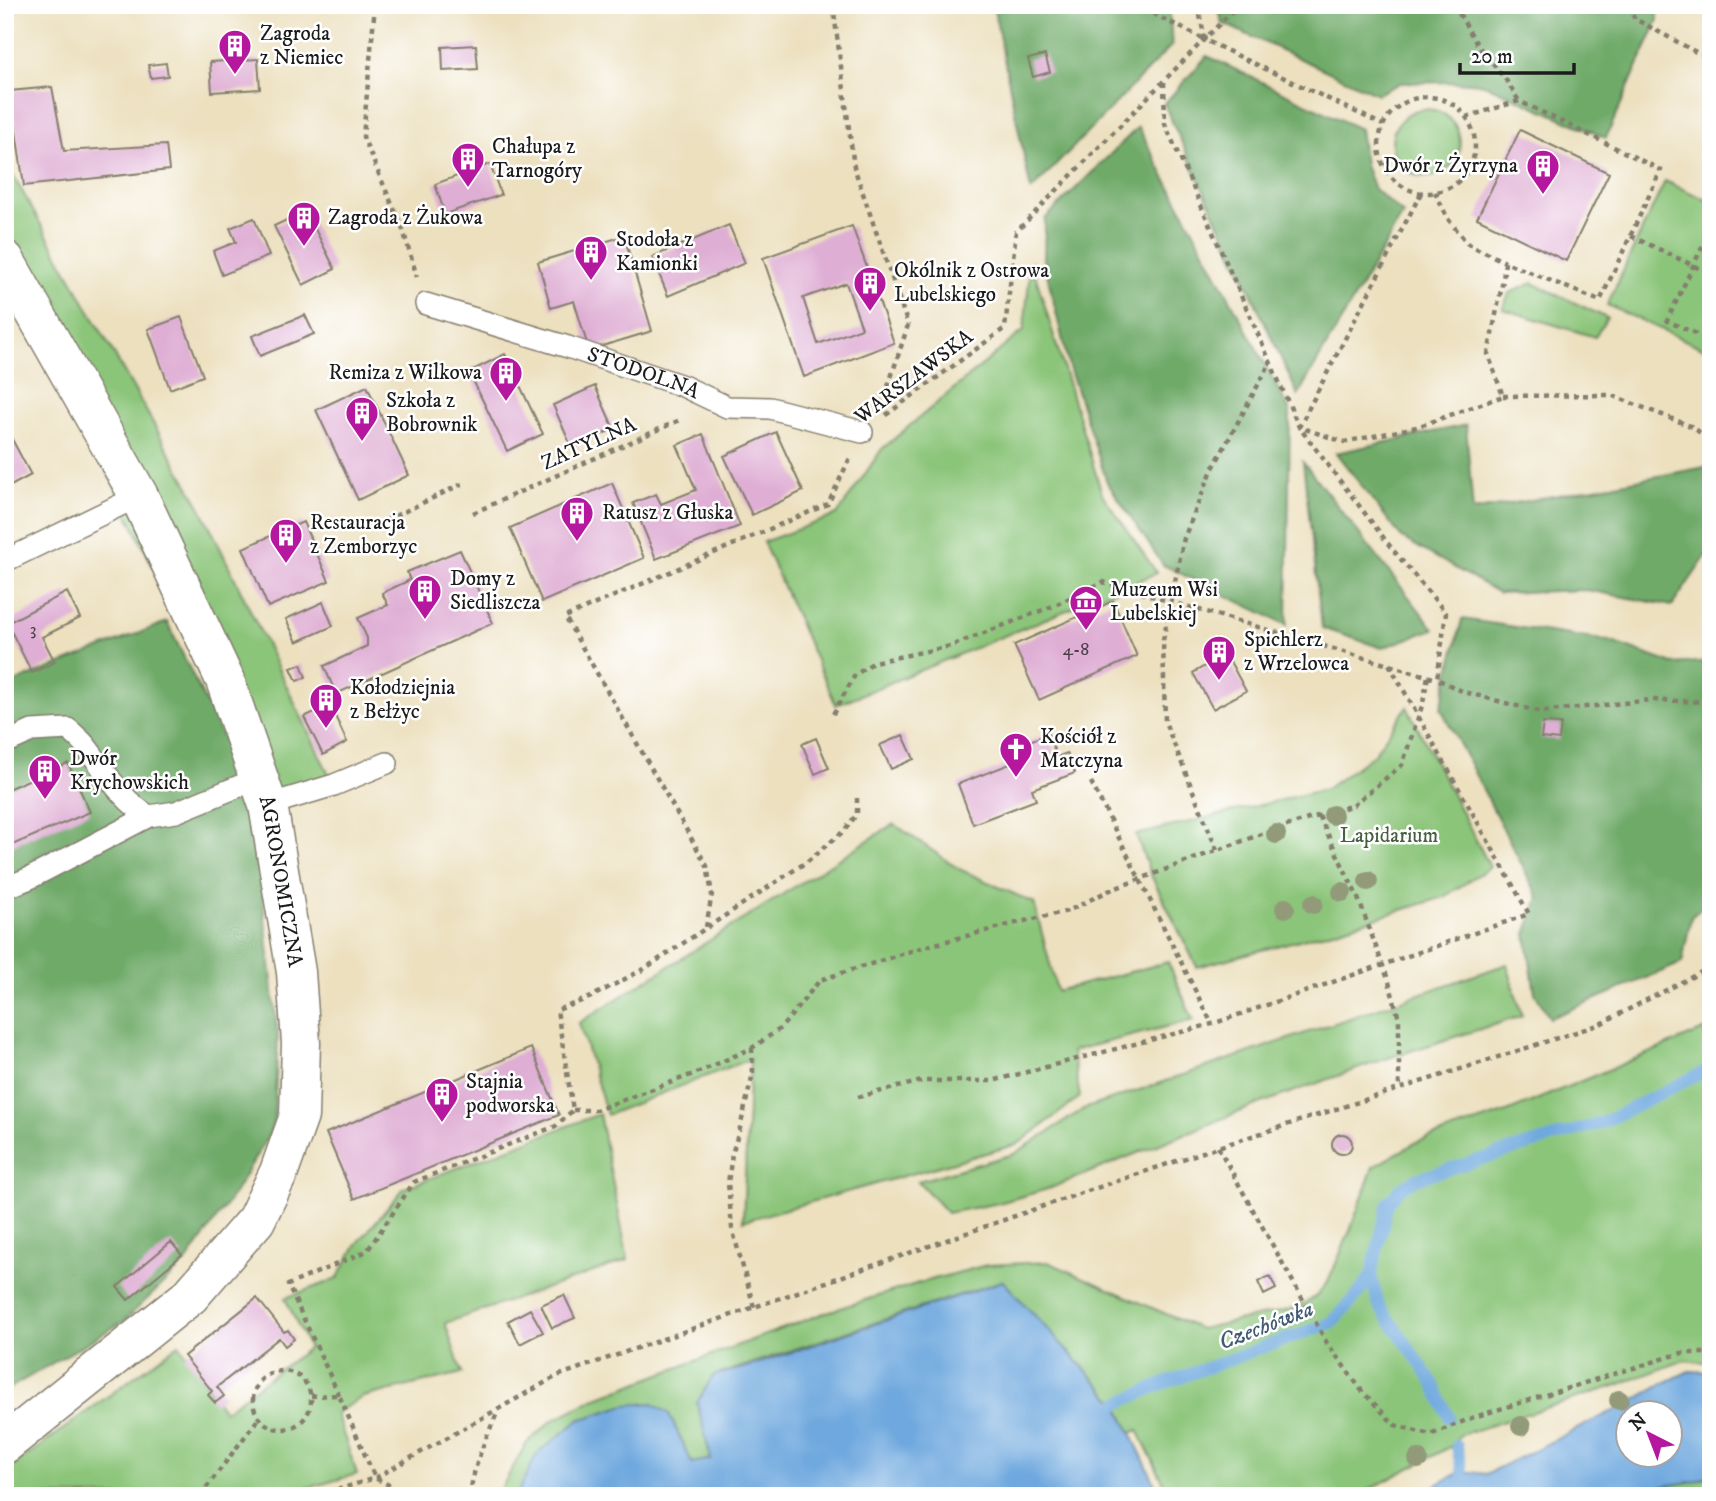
<svg xmlns="http://www.w3.org/2000/svg" width="1716" height="1501" viewBox="0 0 1716 1501" font-family="'IM FELL DW Pica',serif">
	<style>
		.green { fill: #8bc579; stroke: #54704a; stroke-width: 2 }
		.forest { fill: #70aa69; stroke: #466342; stroke-width: 2 }
		.water { fill: #6ea8de; stroke: #45627d; stroke-width: 2; fill-rule: evenodd }
		.lines { fill: none; stroke-linecap: round; stroke-linejoin: round }
		.stream { stroke: #6ea8de; stroke-width: 12 }
		.building { fill: #dfaed4; fill-rule: evenodd }
		.lane-casing { stroke: #847e6e; stroke-width: 24 }
		.street-casing { stroke: #847e6e; stroke-width: 41 }
		.path { stroke: #847e6e; stroke-width: 4.5; stroke-dasharray: 5 5; stroke-linecap: butt }
		.lane { stroke: #fff; stroke-width: 21 }
		.street { stroke: #fff; stroke-width: 38 }
		.tree { fill: #929a7a }
		.labels { text-anchor: middle; dominant-baseline: central; stroke-width: 5; stroke-linejoin: round; paint-order: stroke }
		.number-label { font-size: 18px; fill: #4d404a }
		.poi-label { font-size: 21px; fill: #1c1c1c; stroke: #fff; text-anchor: start }
		.street-label { font-size: 21px; fill: #1c1c1c; stroke: #fff }
		.park-label { font-size: 21px; fill: #486041; stroke: #fff }
		.water-label { font-size: 23px; font-style: italic; fill: #415b73; stroke: #fff }
	</style>
	<rect width="100%" height="100%" fill="#fff"/>
	<filter id="ink" filterUnits="userSpaceOnUse"><feTurbulence type="fractalNoise" baseFrequency=".0143" numOctaves="2"/><feDisplacementMap in="SourceGraphic" scale="14" xChannelSelector="R" yChannelSelector="G"/><feConvolveMatrix kernelMatrix="1 2 1 2 8 2 1 2 1" color-interpolation-filters="sRGB"/></filter>
	<filter id="wash" filterUnits="userSpaceOnUse"><feTurbulence type="fractalNoise" baseFrequency=".00686" numOctaves="4" result="noise"/><feDisplacementMap in="SourceGraphic" scale="28" xChannelSelector="R" yChannelSelector="G"/><feGaussianBlur stdDeviation="1.57" result="paint"/><feColorMatrix in="noise" values="0 0 0 0 0 0 0 0 0 0 0 0 0 0 0 0 0 1.4 0 .05"/><feComposite in="paint" operator="in"/></filter>
	<g filter="url(#wash)">
		<rect width="100%" height="100%" fill="#ece0bf"/>
		<!-- green -->
		<path class="green" d="M1392 143a34 34 0 1 1 68 0a34 34 0 1 1-68 0Z
			M5 161 201 508 334 785 268 805 5 260Z
			M1665 181 1711 202V352L1607 305Z
			M1031 261 1102 494 1157 573 836 705 763 542 837 515 882 449 1024 330Z
			M1533 283 1607 318 1595 337 1503 309 1509 293Z
			M1407 707 1490 867 1444 897 1333 931 1197 967 1150 873 1136 835 1326 789 1373 755Z
			M894 824 959 869 1034 903 1057 991 1168 962 1193 1020 1072 1051 1080 1097 1018 1144 743 1221 750 1059 607 1115 579 1023Z
			M1507 964 1522 1016 1385 1059 1256 1105 1051 1188 999 1203 947 1213 918 1181 1014 1154 1084 1109Z
			M1711 1027V1363L1685 1360 1615 1386 1460 1435 1452 1446 1357 1496H1170L1138 1430 1131 1433 1117 1403 1002 1281 713 1376 697 1403 712 1459 692 1464 669 1414 517 1491 516 1496H497L526 1444 553 1420 594 1399 827 1312 919 1283 987 1265 1048 1262 1200 1329 1297 1308 1316 1296 1328 1282 1350 1231 1373 1167 1417 1142 1507 1112Z
			M599 1114 628 1260 445 1323 462 1373 363 1397 336 1413 357 1474 280 1496H5V1472L179 1344 224 1411 309 1348 285 1298 337 1279 357 1244 404 1188Z
			M1711 1475V1486L1666 1492 1657 1496H1622L1628 1492 1696 1481Z"/>
		<!-- forest -->
		<path class="forest" d="M993 5H1169L1172 45 1031 191Z
			M1218 5H1657L1658 20 1606 138 1484 84 1454 82 1400 83 1377 94 1222 23Z
			M1207 56 1360 129 1365 165 1374 189 1403 214 1298 395 1164 104Z
			M1138 127 1290 411 1287 625 1163 565 1107 482 1069 367 1044 261 1045 219Z
			M1466 425 1473 511 1711 466V549L1672 606 1586 590 1499 593 1402 538 1336 453Z
			M1303 462 1434 629 1382 648 1322 628Z
			M1462 619 1609 641 1673 664 1711 661V900L1691 917 1682 963 1550 1018 1535 993 1526 934 1539 898 1441 708Z
			M167 622 252 798 278 1038 274 1119 269 1135 233 1195 186 1262 124 1321 5 1391V686Z"/>
		<!-- water -->
		<path class="water" d="M1003 1281 1117 1404 1161 1496H516L537 1454 579 1420 625 1405 652 1403 669 1414 692 1463 711 1459 697 1403 713 1376 747 1367Z
			M1689 1371 1711 1372V1475L1696 1481 1628 1492 1622 1496H1416L1462 1471 1486 1474 1631 1402 1662 1384ZM1628 1414H1670V1456H1628Z"/>
		<g class="lines">
			<!-- stream -->
			<path class="stream" d="M1371 1276 1379 1306 1402 1337 1433 1383 1449 1417
				M1106 1414 1117 1404 1162 1384 1331 1323 1355 1298 1371 1276 1388 1203 1401 1188 1416 1179 1604 1122 1711 1068
				M1457 1446 1462 1471"/>
		</g>
		<g id="blocks">
			<!-- building -->
			<path class="building" d="M476 45 478 69 443 71 442 47Z
				M1045 55 1050 72 1033 77 1028 59Z
				M258 59 260 89 212 92 210 62Z
				M166 63 168 76 151 78 148 65Z
				M52 87 64 151 166 145 169 170 24 186 10 91Z
				M1520 130 1609 173 1566 261 1477 218Z
				M490 164 501 195 445 214 435 184Z
				M306 211 335 269 303 285 274 226Z
				M254 218 269 256 222 275 213 251 236 242 230 228Z
				M729 225 745 263 668 296 652 257Z
				M852 226 894 343 804 377 763 258ZM846 283 862 328 818 344 803 298Z
				M624 236 652 331 589 350 574 301 551 308 538 262Z
				M305 315 314 334 260 356 252 336Z
				M181 317 203 376 170 389 148 329Z
				M505 354 543 434 507 451 469 372Z
				M367 386 409 475 358 500 316 410Z
				M595 386 614 429 572 448 553 405Z
				M5 426 31 475 5 489Z
				M776 432 803 491 752 515 724 456Z
				M703 434 740 526 656 559 633 503 656 494 661 504 696 490 677 445Z
				M612 483 644 558 542 602 510 528Z
				M303 522 329 581 268 607 243 548Z
				M460 550 493 623 336 694 324 666 367 646V638L358 618 388 605 382 593 410 580 407 572Z
				M67 592 80 618 42 637 55 662 32 673 7 623Z
				M1113 601 1137 656 1039 700 1014 645Z
				M323 602 333 626 297 642 286 619Z
				M1226 654 1246 691 1213 709 1193 673Z
				M301 664 306 677 297 681 291 668Z
				M330 705 347 742 323 755 304 717Z
				M1543 723 1561 724 1559 740 1541 738Z
				M1048 734 1057 757 1067 753 1075 773 1032 789 1036 800 973 824 958 784 1018 761 1013 747Z
				M903 735 914 759 891 769 880 745Z
				M816 738 829 768 815 774 802 744Z
				M68 763 90 812 5 848V790Z
				M531 1048 559 1115 354 1199 326 1133Z
				M1332 1144a10 10 0 1 1 20 0a10 10 0 1 1-20 0Z
				M171 1242 182 1255 128 1300 117 1287Z
				M1270 1276 1276 1289 1264 1295 1258 1282Z
				M564 1295 575 1318 552 1328 541 1305Z
				M257 1298 284 1332 288 1330 294 1339 285 1346 279 1338 217 1387 224 1396 215 1403 208 1395 212 1391 184 1356Z
				M530 1309 543 1332 520 1344 508 1321Z"/>
		</g>
	</g>
	<g filter="url(#ink)">
		<use href="#blocks" fill-opacity="0" stroke="#847e6e" stroke-width="2"/>
		<g class="lines">
			<defs>
				<g id="lane">
					<path id="s1" d="M426 304 568 347 683 386 727 407 770 408 862 432"/>
					<path d="M5 561 139 496"/>
					<path d="M5 743 32 731 68 729C74 734 80 739 85 745 105 770 120 800 149 816"/>
					<path d="M268 805 334 785 387 763"/>
					<path d="M5 888 30 878 149 816 176 812 259 778"/>
				</g>
				<g id="street">
					<path id="s2" d="M5 260 139 496 225 680 268 805 296 972 301 1043 299 1116 279 1172 256 1220 190 1296 5 1444"/>
				</g>
			</defs>
			<!-- lane casing -->
			<use href="#lane" class="lane-casing"/>
			<!-- street casing -->
			<use href="#street" class="street-casing"/>
			<!-- path -->
			<path class="path" d="M375 5 363 137 403 230 417 277
				M833 5 854 167 908 325 886 393 877 408
				M1135 5 1204 39
				M1198 5 1205 40 1383 125
				M1454 5 1478 46 1506 80 1519 101
				M1628 5 1635 19 1696 52 1711 57
				M1164 82 1165 124 1299 427 1344 442 1417 427 1503 396 1488 354 1503 280 1505 262 1600 301 1661 170 1519 101 1466 117
				M1379 145a48 48 0 1 1 96 0a48 48 0 1 1-96 0Z
				M1435 192 1448 219 1468 244 1505 262
				M1421 193 1299 427 1393 550 1446 613 1437 679 1464 692 1540 712 1651 700 1711 702
				M1711 228 1667 321 1711 340
				M1631 236 1711 274
				M1503 396 1611 395 1693 427 1711 442
				M886 415 1005 328 1016 232 1238 5
				M473 513 682 419
				M368 529 462 484
				M833 714 855 675 874 662 951 646 1053 606 1103 582 1437 679
				M1091 782 1212 1024
				M1319 816 1358 898 1389 982 1399 1019V1089
				M1217 850 1165 722 1163 640 1184 538 1212 470 1270 363
				M706 927 712 894 707 866 565 617 828 504 850 458
				M752 1048 753 1073 740 1128 732 1154 728 1183 732 1228 754 1307
				M858 1097 922 1081H992L1212 1024 1529 914 1389 664
				M573 1110H596L699 1072 752 1048 781 1028 820 980 924 947 1020 922 1068 911 1108 891 1140 879 1264 833 1353 805 1402 765 1423 703 1428 676
				M1218 1147 1327 1343 1362 1391 1395 1425 1430 1435 1474 1417 1682 1353H1711
				M253 1400a29 29 0 1 1 58 0a29 29 0 1 1-58 0Z
				M339 1395 288 1285 367 1251 414 1182 556 1126 573 1110 557 1010 589 998 644 969 805 863 844 831 857 814V794
				M311 1396 339 1395 375 1478 411 1496
				M200 1496 259 1418
				M318 1496 375 1478 557 1376 1061 1200 1218 1147 1598 1025 1711 967
				M470 1496C473 1466 486 1438 498 1411"/>
			<!-- lane -->
			<use href="#lane" class="lane"/>
			<!-- street -->
			<use href="#street" class="street"/>
		</g>
		<!-- trees -->
		<g class="tree">
			<circle cx="1333" cy="815" r="10"/>
			<circle cx="1276" cy="834" r="10"/>
			<circle cx="1368" cy="881" r="10"/>
			<circle cx="1342" cy="892" r="10"/>
			<circle cx="1313" cy="904" r="10"/>
			<circle cx="1285" cy="908" r="10"/>
			<circle cx="1619" cy="1400" r="10"/>
			<circle cx="1521" cy="1426" r="10"/>
			<circle cx="1418" cy="1459" r="10"/>
		</g>
	</g>
	<!-- icons -->
	<defs>
		<symbol id="building-pin" viewBox="-11 -11 22 30"><path d="M0 17L-7.5 6A9.5 9.5 0 1 1 7.5 6Z" fill="#b5179e" stroke="#fff"/><path d="M-4-6H4V6H1V3H-1V6H-4ZM-2.5-4.3h1.7v1.8h-1.7ZM.8-4.3h1.7v1.8H.8ZM-2.5-1h1.7V.8h-1.7ZM.8-1h1.7V.8H.8Z" fill="#fff"/></symbol>
		<symbol id="museum-pin" viewBox="-11 -11 22 30"><path d="M0 17L-7.5 6A9.5 9.5 0 1 1 7.5 6Z" fill="#b5179e" stroke="#fff"/><path d="M0-6L6-3V-2H-6V-3ZM-5-1h2V3h-2ZM-1-1h2V3h-2ZM3-1h2V3H3ZM-6 4H6V6H-6Z" fill="#fff"/></symbol>
		<symbol id="church-pin" viewBox="-11 -11 22 30"><path d="M0 17L-7.5 6A9.5 9.5 0 1 1 7.5 6Z" fill="#b5179e" stroke="#fff"/><path d="M-1.2-6h2.4v3.5h3.3v2.4h-3.3V6h-2.4V-.1h-3.3v-2.4h3.3Z" fill="#fff"/></symbol>
	</defs>
	<g fill-rule="evenodd">
		<use href="#building-pin" x="216" y="27" width="38" height="52"/>
		<use href="#building-pin" x="449" y="140" width="38" height="52"/>
		<use href="#building-pin" x="1524" y="147" width="38" height="52"/>
		<use href="#building-pin" x="285" y="199" width="38" height="52"/>
		<use href="#building-pin" x="572" y="233" width="38" height="52"/>
		<use href="#building-pin" x="851" y="264" width="38" height="52"/>
		<use href="#building-pin" x="487" y="354" width="38" height="52"/>
		<use href="#building-pin" x="343" y="394" width="38" height="52"/>
		<use href="#building-pin" x="558" y="494" width="38" height="52"/>
		<use href="#building-pin" x="267" y="516" width="38" height="52"/>
		<use href="#building-pin" x="406" y="572" width="38" height="52"/>
		<use href="#museum-pin" x="1067" y="583" width="38" height="52"/>
		<use href="#building-pin" x="1200" y="633" width="38" height="52"/>
		<use href="#building-pin" x="307" y="681" width="38" height="52"/>
		<use href="#church-pin" x="997" y="730" width="38" height="52"/>
		<use href="#building-pin" x="26" y="752" width="38" height="52"/>
		<use href="#building-pin" x="423" y="1075" width="38" height="52"/>
	</g>
	<g class="labels">
		<!-- number labels -->
		<g class="number-label">
			<text x="33" y="630">3</text>
			<text x="1076" y="650">4-8</text>
		</g>
		<!-- poi labels -->
		<g class="poi-label">
			<text x="260" y="34">Zagroda<tspan x="260" dy="24">z Niemiec</tspan></text>
			<text x="492" y="147">Chałupa z<tspan x="492" dy="24">Tarnogóry</tspan></text>
			<text x="1518" y="166" text-anchor="end">Dwór z Żyrzyna</text>
			<text x="328" y="218">Zagroda z Żukowa</text>
			<text x="616" y="240">Stodoła z<tspan x="616" dy="24">Kamionki</tspan></text>
			<text x="894" y="271">Okólnik z Ostrowa<tspan x="894" dy="24">Lubelskiego</tspan></text>
			<text x="482" y="373" text-anchor="end">Remiza z Wilkowa</text>
			<text x="386" y="401">Szkoła z<tspan x="386" dy="24">Bobrownik</tspan></text>
			<text x="602" y="513">Ratusz z Głuska</text>
			<text x="310" y="523">Restauracja<tspan x="310" dy="24">z Zemborzyc</tspan></text>
			<text x="450" y="579">Domy z<tspan x="450" dy="24">Siedliszcza</tspan></text>
			<text x="1110" y="590">Muzeum Wsi<tspan x="1110" dy="24">Lubelskiej</tspan></text>
			<text x="1244" y="640">Spichlerz<tspan x="1244" dy="24">z Wrzelowca</tspan></text>
			<text x="350" y="688">Kołodziejnia<tspan x="350" dy="24">z Bełżyc</tspan></text>
			<text x="1040" y="737">Kościół z<tspan x="1040" dy="24">Matczyna</tspan></text>
			<text x="70" y="759">Dwór<tspan x="70" dy="24">Krychowskich</tspan></text>
			<text x="466" y="1082">Stajnia<tspan x="466" dy="24">podworska</tspan></text>
		</g>
		<!-- street labels -->
		<g class="street-label">
			<text stroke="none"><textPath href="#s1" startOffset="228">STODOLNA</textPath></text>
			<text transform="translate(914 377) rotate(-37)">WARSZAWSKA</text>
			<text transform="translate(589 444) rotate(-24)">ZATYLNA</text>
			<text stroke="none"><textPath href="#s2" startOffset="684">AGRONOMICZNA</textPath></text>
		</g>
		<!-- park labels -->
		<g class="park-label">
			<text x="1389" y="836">Lapidarium</text>
		</g>
		<!-- water labels -->
		<g class="water-label">
			<text transform="translate(1266 1326) rotate(-21)">Czechówka</text>
		</g>
	</g>
	<!-- margin -->
	<rect width="1716" height="1501" fill="none" stroke="#fff" stroke-width="28"/>
	<!-- north arrow -->
	<g transform="translate(1649 1434) rotate(318)"><circle r="33" fill="#ffffff" stroke="#a4a4a4" stroke-width="2"/>
	<path d="M0-5L12 26L0 18L-12 26Z" fill="#b5179e"/>
	<text y="-10" font-size="19" font-weight="bold" text-anchor="middle" fill="#1c1c1c">N</text>
	</g>
	<!-- scale -->
	<path d="M1460 63v10h114v-10" fill="none" stroke="#1c1c1c" stroke-width="3.5"/>
	<text x="1471" y="63" font-size="21" fill="#1c1c1c" stroke="#ffffff" stroke-width="5" paint-order="stroke">20 m</text>
</svg>
